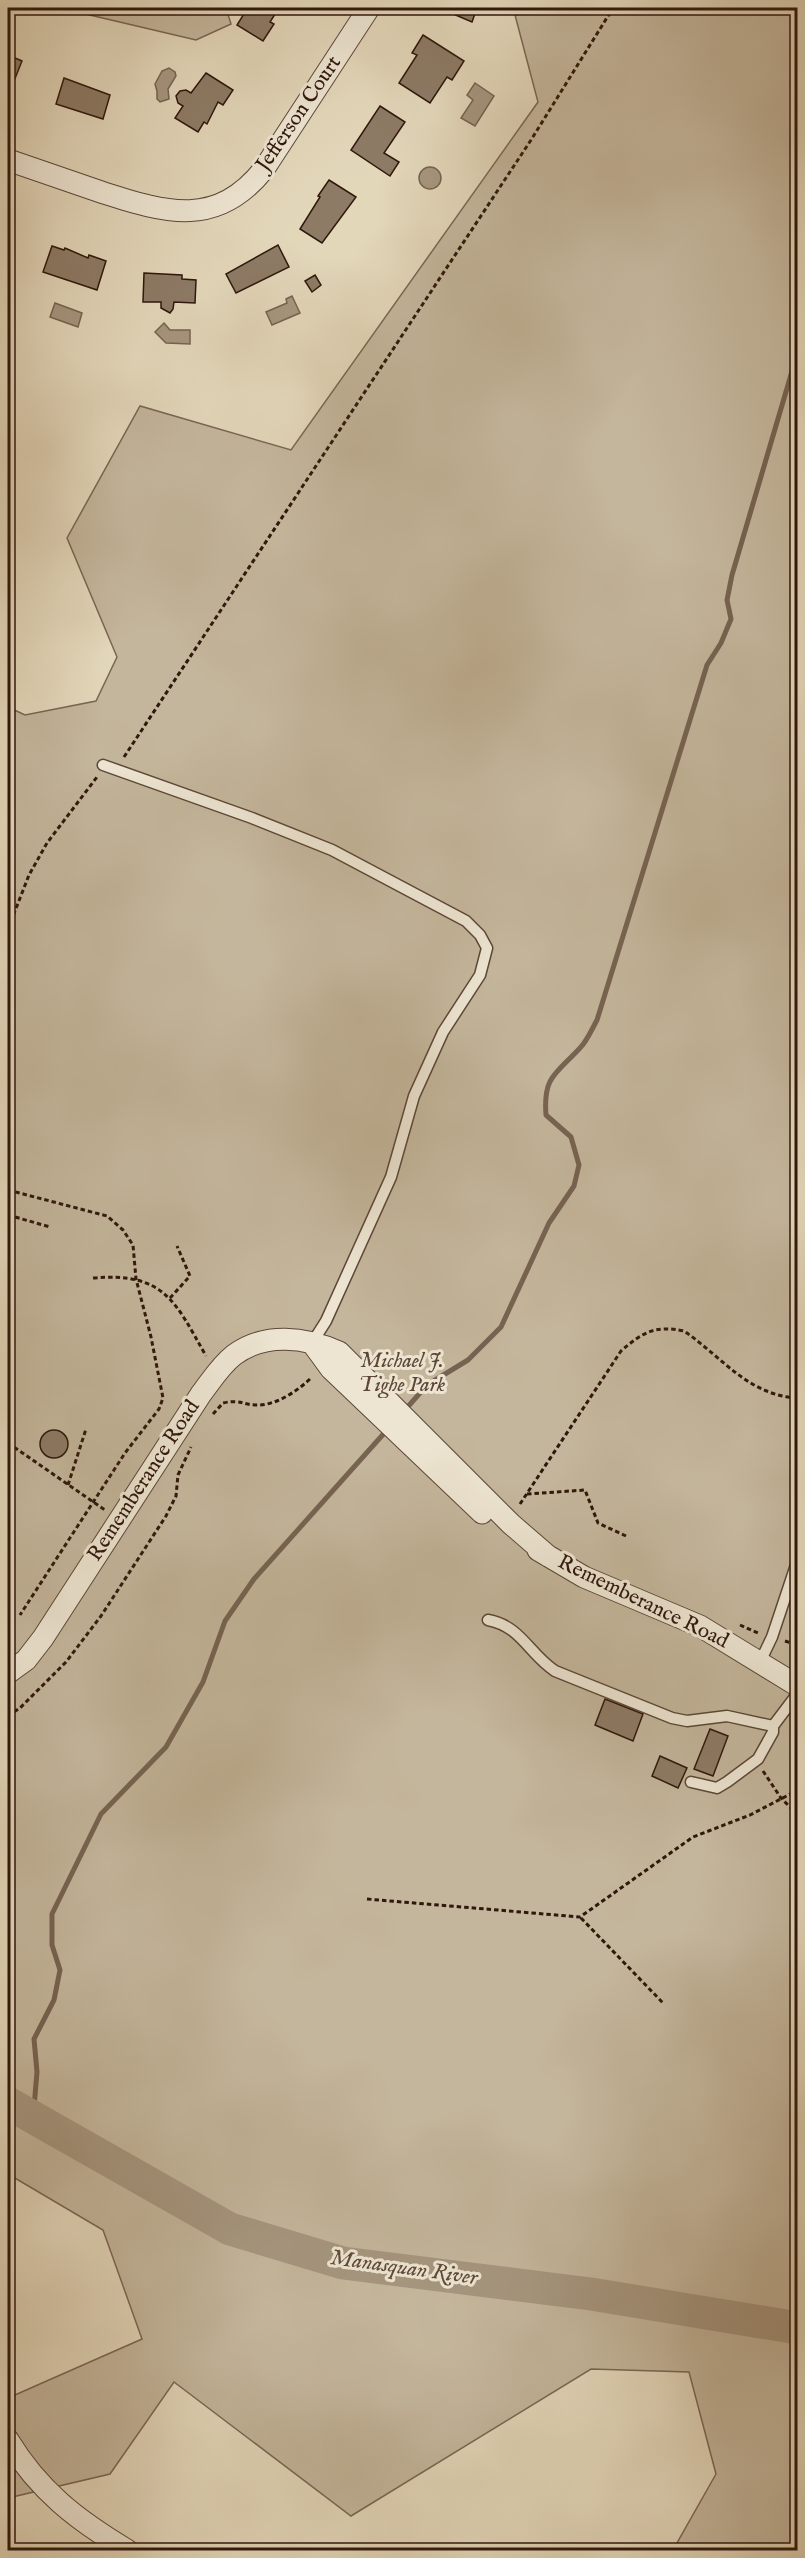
<svg xmlns="http://www.w3.org/2000/svg" width="805" height="2558" viewBox="0 0 805 2558" font-family="'IM FELL English',serif">
	<style>
		.green { fill: #c4b69c; stroke: #7a6654; stroke-width: 1.5 }
		.water { fill: #a6967f; stroke: #766351; stroke-width: 1.5 }
		.lines { fill: none; stroke-linecap: round; stroke-linejoin: round }
		.stream { stroke: #766351; stroke-width: 5 }
		.river { stroke: #a6967f; stroke-width: 33 }
		.building { fill: #8d7b66; stroke: #2f170c; stroke-width: 1.5 }
		.service-casing { stroke: #5c4738; stroke-width: 13 }
		.minor-casing { stroke: #5c4738; stroke-width: 23 }
		.path { stroke: #2f170c; stroke-width: 3; stroke-dasharray: 4.5 3; stroke-linecap: butt }
		.service { stroke: #ede5d2; stroke-width: 10 }
		.minor { stroke: #ede5d2; stroke-width: 21 }
		.labels { text-anchor: middle; dominant-baseline: central; stroke-width: 6; stroke-linejoin: round; paint-order: stroke }
		.street-label { font-size: 21px; fill: #2f170c; stroke: #ede5d2 }
		.park-label { font-size: 21px; font-style: italic; fill: #5c4737; stroke: #ede5d2 }
		.water-label { font-size: 22px; font-style: italic; fill: #5f4a3a; stroke: #ede5d2 }
	</style>
	<rect width="100%" height="100%" fill="#e3d7ba"/>
	<filter id="stains"><feTurbulence type="fractalNoise" baseFrequency=".00333" numOctaves="4"/><feColorMatrix values="0 0 0 0 .2 0 0 0 0 .09 0 0 0 0 .02 0 0 0 .5 -.17"/></filter>
	<radialGradient id="worn" r=".72"><stop offset=".6" stop-color="#630" stop-opacity="0"/><stop offset="1" stop-color="#630" stop-opacity=".3"/></radialGradient>
	<!-- green -->
	<path class="green" d="M72 8H226L231 24 196 40 73 11Z
		M549 8H797V2550H673L716 2474 689 2372 591 2369 351 2516 174 2382 110 2474 8 2498V2398L142 2339 103 2230 8 2174V707L25 715 96 701 117 657 67 538 140 406 291 450 538 102 515 15Z"/>
	<!-- water -->
	<path class="water" d="M169 68 175 72 176 76 168 89 169 99 160 102 157 99V91L155 84 162 71Z
		M475 83 494 96 475 126 461 118 473 100 467 95Z
		M419 178a11 11 0 1 1 22 0a11 11 0 1 1-22 0Z
		M292 296 300 313 272 325 266 312 287 303 286 299Z
		M55 303 82 313 78 327 50 317Z
		M164 323 170 330H190V344L166 343 155 332Z"/>
	<g class="lines">
		<!-- stream -->
		<path class="stream" d="M798 17 793 35 798 58
			M405 1410 427 1385 468 1360 501 1327 549 1223 574 1186 579 1165 571 1137 546 1115C543 1076 556 1074 580 1048 587 1041 592 1029 597 1020L707 665 721 643 731 619 727 600 732 575 798 351
			M33 2119 37 2072 34 2039 54 2000 60 1970 52 1945V1914L101 1814 166 1747 203 1682 225 1621 254 1579 387 1430"/>
		<!-- river -->
		<path class="river" d="M8 2103 230 2229 343 2263 591 2294 798 2328"/>
	</g>
	<!-- building -->
	<path class="building" d="M253 8H279L270 22 274 24 263 41 237 25 247 9 251 11Z
		M445 8H477L472 22 444 10Z
		M423 35 464 61 452 80 447 77 430 103 399 83 417 55 412 53Z
		M8 55 22 61 10 91 8 90Z
		M206 73 233 90 223 105 218 102 207 124 204 122 198 132 175 118 183 106 178 103 176 96 180 91 186 90 191 93Z
		M64 78 110 95 103 119 56 104Z
		M380 106 405 122 384 153 399 162 390 176 351 150Z
		M329 180 356 197 322 243 300 229 320 197 318 196Z
		M278 245 289 267 236 293 226 274Z
		M52 246 64 250 65 248 88 258 89 255 106 261 97 290 43 272Z
		M144 273 182 275V279L196 280 195 303 174 302 173 309 170 313 161 308V302H143Z
		M315 275 321 285 312 292 305 281Z
		M40 1444a14 14 0 1 1 28 0a14 14 0 1 1-28 0Z
		M605 1699 643 1714 633 1741 595 1725Z
		M710 1729 728 1736 713 1776 694 1769Z
		M660 1756 687 1768 678 1788 652 1776Z"/>
	<g class="lines">
		<defs>
			<path id="service" d="M103 765 252 818 332 850 466 921 480 935 487 948 480 975 443 1032 414 1096 391 1177 326 1321 312 1343
				M488 1620C521 1626 529 1654 555 1671L672 1718 687 1721 727 1716 773 1726 798 1693
				M760 1662 772 1637 798 1559
				M691 1782 717 1788 727 1782 758 1759 773 1732V1726"/>
			<path id="minor" d="M8 160C40 171 72 182 104 193 167 213 217 228 264 169L369 8
				M312 1343 331 1369 482 1513
				M538 1550 584 1577 700 1626 798 1686
				M8 1673 26 1660 43 1638 201 1394C211 1381 220 1366 234 1355 265 1332 305 1337 339 1352L511 1524 548 1556
				M8 2440C39 2491 77 2520 127 2550"/>
		</defs>
		<!-- service casing -->
		<use href="#service" class="service-casing"/>
		<!-- minor casing -->
		<use href="#minor" class="minor-casing"/>
		<!-- path -->
		<path class="path" d="M124 757 531 140 613 8
			M8 929 29 875 47 843 97 777
			M8 1190 107 1216 123 1230 133 1245 136 1279 151 1337 163 1398 159 1409 125 1453 20 1615
			M8 1215 50 1227
			M93 1278C164 1272 175 1301 206 1356
			M170 1298 190 1276 177 1246
			M213 1414 223 1403C241 1399 243 1405 256 1405 276 1406 299 1390 312 1377
			M8 1443 105 1510
			M68 1485 86 1429
			M527 1494 585 1490 598 1523 626 1536
			M520 1504 621 1351C643 1332 655 1325 684 1331 722 1357 749 1396 798 1398
			M740 1625 758 1633
			M785 1641 798 1645
			M8 1716 20 1708 66 1662 101 1616 166 1516 176 1496 178 1475 191 1447
			M763 1771 781 1798 798 1815
			M367 1899 580 1917 693 1837 750 1815 798 1790
			M581 1918 663 2003"/>
		<!-- service -->
		<use href="#service" class="service"/>
		<!-- minor -->
		<use href="#minor" class="minor"/>
	</g>
	<g class="labels">
		<!-- street labels -->
		<g class="street-label">
			<text transform="translate(299 114) rotate(-56)">Jefferson Court</text>
			<text transform="translate(144 1481) rotate(-57)">Rememberance Road</text>
			<text transform="translate(643 1602) rotate(26)">Rememberance Road</text>
		</g>
		<!-- park labels -->
		<g class="park-label">
			<text x="402" y="1361">Michael J.<tspan x="402" dy="24">Tighe Park</tspan></text>
		</g>
		<!-- water labels -->
		<g class="water-label">
			<text transform="translate(404 2268) rotate(8)">Manasquan River</text>
		</g>
	</g>
	<!-- margin -->
	<rect width="805" height="2558" fill="none" stroke="#e3d7ba" stroke-width="30"/>
	<rect x="9" y="9" width="787" height="2540" fill="none" stroke="#2f170c" stroke-width="3"/>
	<rect x="15" y="15" width="775" height="2528" fill="none" stroke="#2f170c" stroke-width="1.5"/>
	<rect width="100%" height="100%" filter="url(#stains)"/>
	<rect width="100%" height="100%" fill="url(#worn)"/>
</svg>
